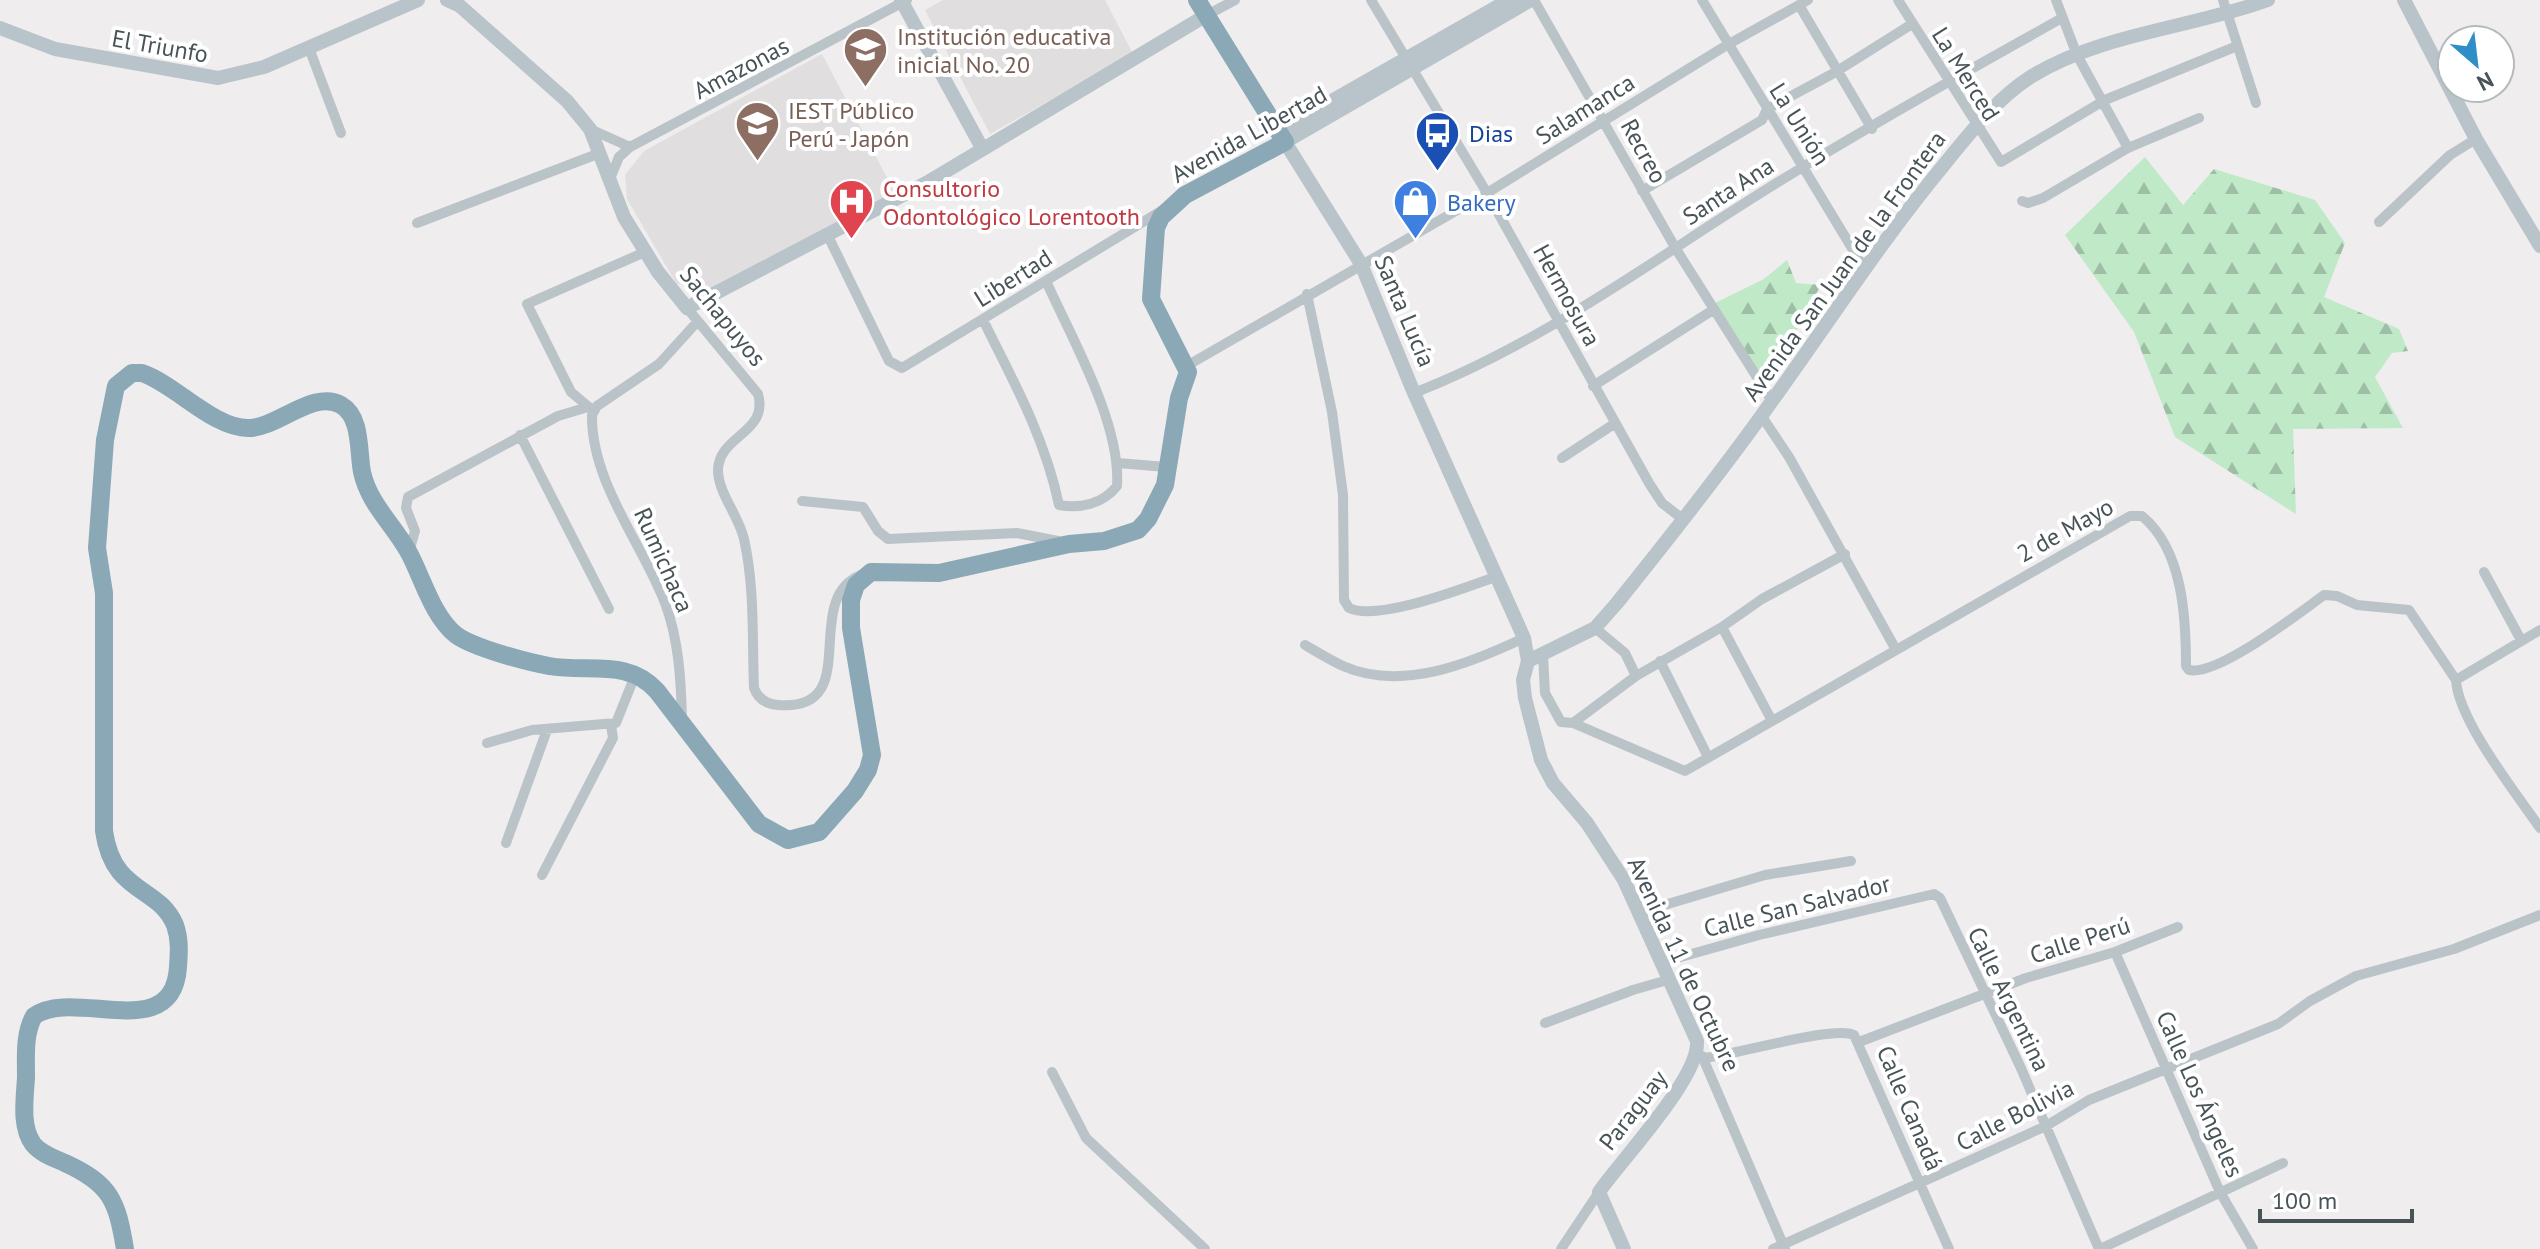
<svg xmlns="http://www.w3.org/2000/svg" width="2540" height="1249" viewBox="0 0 2540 1249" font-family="'PT Sans',sans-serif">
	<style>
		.education { fill: #e0dedf }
		.forest { fill: url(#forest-firs) }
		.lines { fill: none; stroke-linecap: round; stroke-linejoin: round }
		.street { stroke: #bac4c8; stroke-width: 10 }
		.secondary { stroke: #b8c4ca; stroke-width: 14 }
		.highway { stroke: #8aa8b6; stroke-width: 18 }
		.labels { text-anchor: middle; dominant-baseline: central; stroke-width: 8; stroke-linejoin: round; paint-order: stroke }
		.education-label { font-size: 24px; fill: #785e54; stroke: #fff; text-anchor: start }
		.street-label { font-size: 24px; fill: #485358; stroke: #fff }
		.transit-label { font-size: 24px; fill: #164399; stroke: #fff; text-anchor: start }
		.health-label { font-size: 24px; fill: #be3a42; stroke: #fff; text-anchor: start }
		.shop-label { font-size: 24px; fill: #366cbe; stroke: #fff; text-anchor: start }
	</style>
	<defs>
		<pattern id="forest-firs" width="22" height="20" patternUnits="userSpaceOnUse" patternTransform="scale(2)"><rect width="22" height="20" fill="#c0e9c8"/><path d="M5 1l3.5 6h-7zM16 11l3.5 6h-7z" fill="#9ebfa5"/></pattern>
	</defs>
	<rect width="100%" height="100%" fill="#efedee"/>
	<!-- education -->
	<path class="education" d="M943 0H1105L1133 54 990 134 925 10Z
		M822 54 895 193 702 292 676 283 627 199 625 175 644 151Z"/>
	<!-- forest -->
	<path class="forest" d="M2145 157 2183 205 2214 169 2315 200 2345 243 2324 297 2399 329 2408 351 2392 353 2375 377 2403 428 2293 429 2296 514 2175 437 2134 332 2065 235Z
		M1787 260 1796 283 1821 285 1774 373 1750 372 1715 303 1764 279Z"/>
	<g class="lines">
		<!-- street -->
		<path class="street" d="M1371 0 1487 193 1649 483 1662 503 1684 520
			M1534 0 1676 249 1772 401
			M1702 0 1864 268
			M1898 0 2001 162 2105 100 2237 46
			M2056 0 2077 55 2128 148
			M2223 0 2256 103
			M1799 5 1872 129
			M1205 16 1235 0
			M309 48 341 133
			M590 129 630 147
			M609 181 619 157 630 147 907 0
			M1642 191 1762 120 1767 109 1834 73 1912 24
			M2022 201 2028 203 2043 198 2128 148 2199 118
			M2379 222 2450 155 2476 139
			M417 223 600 153
			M828 236 889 361 902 368 1161 211
			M1307 294 1332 412 1343 495 1344 600 1349 608C1379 622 1466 587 1498 576
			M687 308 758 394C769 433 719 435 718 470 718 493 739 516 744 539 755 588 752 639 754 688 758 699 767 704 778 705 866 712 799 600 861 575
			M983 320C1013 380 1045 438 1059 505 1080 509 1103 504 1117 486 1121 423 1072 339 1046 281
			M1183 368 1487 193 1727 45 1808 0
			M1593 386 1713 310
			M1414 393C1554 339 1675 243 1803 167 1888 115 1975 67 2062 18
			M590 408 571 392 527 304 645 252
			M1761 415 1789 457 1895 648
			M520 435 609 609
			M1562 458 1614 424
			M1118 463 1166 467
			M802 501 863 507 878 531 888 539 1017 533 1063 542
			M409 552 415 531 406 508 408 497 558 416 588 407
			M2484 572 2521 640
			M1722 627 1762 599 1845 554
			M1595 628 1625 653 1636 676
			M1305 645C1317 652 1330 660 1343 666 1402 692 1471 663 1524 638
			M1543 655 1545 693 1561 722 1573 723 1636 676 1722 627 1771 719
			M1660 661 1708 757
			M2456 680 2540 630
			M682 719C681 681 679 640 665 603 642 543 591 482 592 415L597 406 659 364 698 321
			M1573 723 1685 771 2130 516H2142C2183 550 2186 617 2186 666L2189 670C2217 677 2299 613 2324 595L2337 596 2357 605 2409 610 2456 680C2458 720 2516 793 2540 828
			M487 743 532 730 616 723 636 673
			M506 843 547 730
			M542 875 613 738 611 725
			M1641 912 1765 875 1851 861
			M2115 952 2220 1192 2253 1249
			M1663 962 1759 935 1934 894 1940 898 2020 1066 2099 1249
			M1545 1023 1633 990 1671 979
			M1859 1042 2026 978 2115 952 2178 927
			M1702 1056 1785 1249
			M1705 1058C1735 1055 1834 1025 1854 1035L1949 1249
			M1052 1072 1086 1138 1205 1249
			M1561 1249 1599 1192
			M1773 1249 2046 1126 2089 1100 2278 1024 2310 1001 2356 976 2454 949 2540 915
			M2100 1249 2283 1163"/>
		<!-- secondary -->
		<path class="secondary" d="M447 0 460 6 567 101 590 129 624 217 658 272 687 308 928 182 1205 16
			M901 0 982 148
			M1531 0 1285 142 1361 264 1414 393 1524 638 1528 661 1523 680 1525 698 1541 760 1553 783 1587 823 1624 880 1697 1041C1700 1077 1622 1159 1599 1192L1624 1249
			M2404 0 2476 139 2540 246
			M0 28 55 49 218 78 264 67 418 0
			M1277 132 1509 0
			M1528 661 1595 628 1617 603C1670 537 1723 470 1772 401 1829 322 1881 241 1943 166 1969 134 1997 98 2032 76 2103 33 2191 28 2268 0"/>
		<!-- highway -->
		<path class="highway" d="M125 1249C117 1201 111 1184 65 1163 54 1158 41 1154 33 1144 20 1126 25 1098 26 1077 26 1056 24 1034 34 1016 74 987 173 1046 178 967 179 953 180 939 175 925 158 885 113 895 104 831V593L97 548 105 440 116 386 132 373H142C175 384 214 429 249 428 277 428 314 389 341 405 362 417 358 452 362 472 369 504 393 524 408 551 422 576 432 616 456 635 474 648 527 662 549 666 588 673 628 658 657 691L759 824 788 840 819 832 855 791 868 770 872 755 851 628V600L856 585 871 572 939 573 1069 544 1104 541 1138 530 1148 519 1165 485 1179 398 1188 372 1151 299 1156 228 1161 217 1185 195 1285 142 1197 0"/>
	</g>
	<!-- icons -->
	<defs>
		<symbol id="school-pin" viewBox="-11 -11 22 30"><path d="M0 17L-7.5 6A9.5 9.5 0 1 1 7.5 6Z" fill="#8d6e63" stroke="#fff"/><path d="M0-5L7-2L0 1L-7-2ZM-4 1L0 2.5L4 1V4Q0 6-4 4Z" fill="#fff"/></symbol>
		<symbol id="bus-pin" viewBox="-11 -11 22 30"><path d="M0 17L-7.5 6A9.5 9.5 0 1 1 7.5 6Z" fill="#1a4fb4" stroke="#fff"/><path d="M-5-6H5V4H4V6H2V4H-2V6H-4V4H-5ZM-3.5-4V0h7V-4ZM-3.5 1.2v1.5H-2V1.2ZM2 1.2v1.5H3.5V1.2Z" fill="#fff"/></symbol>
		<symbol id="hospital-pin" viewBox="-11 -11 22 30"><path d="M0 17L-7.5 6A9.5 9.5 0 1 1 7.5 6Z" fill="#e0444e" stroke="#fff"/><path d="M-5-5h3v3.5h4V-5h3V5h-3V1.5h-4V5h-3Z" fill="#fff"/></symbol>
		<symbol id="shop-pin" viewBox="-11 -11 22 30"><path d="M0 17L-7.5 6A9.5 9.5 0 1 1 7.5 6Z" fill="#3f7fe0" stroke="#fff"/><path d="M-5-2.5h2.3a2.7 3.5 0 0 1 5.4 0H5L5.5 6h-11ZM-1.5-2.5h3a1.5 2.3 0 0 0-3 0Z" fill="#fff"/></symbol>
	</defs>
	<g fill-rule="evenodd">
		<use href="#school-pin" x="840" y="24" width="51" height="69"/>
		<use href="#school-pin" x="732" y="98" width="51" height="69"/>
		<use href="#bus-pin" x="1412" y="108" width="51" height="69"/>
		<use href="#hospital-pin" x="826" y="176" width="51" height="69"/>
		<use href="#shop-pin" x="1390" y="176" width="51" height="69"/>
	</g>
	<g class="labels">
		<!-- education labels -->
		<g class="education-label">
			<text x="897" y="36">Institución educativa<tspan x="897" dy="28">inicial No. 20</tspan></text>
			<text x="788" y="110">IEST Público<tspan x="788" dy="28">Perú - Japón</tspan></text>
		</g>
		<!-- street labels -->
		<g class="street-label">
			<text transform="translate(160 46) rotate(10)">El Triunfo</text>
			<text transform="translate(741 68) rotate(-28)">Amazonas</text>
			<text transform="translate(1966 74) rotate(58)">La Merced</text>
			<text transform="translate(1585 109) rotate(-32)">Salamanca</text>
			<text transform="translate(1800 124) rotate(58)">La Unión</text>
			<text transform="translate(1249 134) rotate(-29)">Avenida Libertad</text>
			<text transform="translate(1644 151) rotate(61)">Recreo</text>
			<text transform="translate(1728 191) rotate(-33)">Santa Ana</text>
			<text transform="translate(1844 266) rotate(-54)">Avenida San Juan de la Frontera</text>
			<text transform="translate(1013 278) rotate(-32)">Libertad</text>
			<text transform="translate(1567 295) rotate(61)">Hermosura</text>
			<text transform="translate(1405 311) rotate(67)">Santa Lucía</text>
			<text transform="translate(723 316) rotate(51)">Sachapuyos</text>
			<text transform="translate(2065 530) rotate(-29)">2 de Mayo</text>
			<text transform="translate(664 560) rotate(66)">Rumichaca</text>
			<text transform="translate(1797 906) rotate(-14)">Calle San Salvador</text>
			<text transform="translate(2080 940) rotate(-18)">Calle Perú</text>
			<text transform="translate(1684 964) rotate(65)">Avenida 11 de Octubre</text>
			<text transform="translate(2009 999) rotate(64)">Calle Argentina</text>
			<text transform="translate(2200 1094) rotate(66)">Calle Los Ángeles</text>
			<text transform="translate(1910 1108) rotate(67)">Calle Canadá</text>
			<text transform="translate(1633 1110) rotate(-52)">Paraguay</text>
			<text transform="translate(2015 1115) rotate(-27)">Calle Bolivia</text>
		</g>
		<!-- transit labels -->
		<g class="transit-label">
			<text x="1469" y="133">Dias</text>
		</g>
		<!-- health labels -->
		<g class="health-label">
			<text x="883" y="188">Consultorio<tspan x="883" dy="28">Odontológico Lorentooth</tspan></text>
		</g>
		<!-- shop labels -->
		<g class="shop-label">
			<text x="1447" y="202">Bakery</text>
		</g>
	</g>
	<!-- north arrow -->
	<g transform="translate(2476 64) rotate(152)"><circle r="38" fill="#ffffff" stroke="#b6babc" stroke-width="2"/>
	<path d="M0-6L14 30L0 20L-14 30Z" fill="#2e8ec8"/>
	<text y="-12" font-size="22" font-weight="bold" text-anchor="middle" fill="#485358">N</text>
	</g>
	<!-- scale -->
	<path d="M2260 1209v12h152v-12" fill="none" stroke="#485358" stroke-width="4"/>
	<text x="2272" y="1209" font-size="24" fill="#485358" stroke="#ffffff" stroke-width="6" paint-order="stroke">100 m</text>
</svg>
